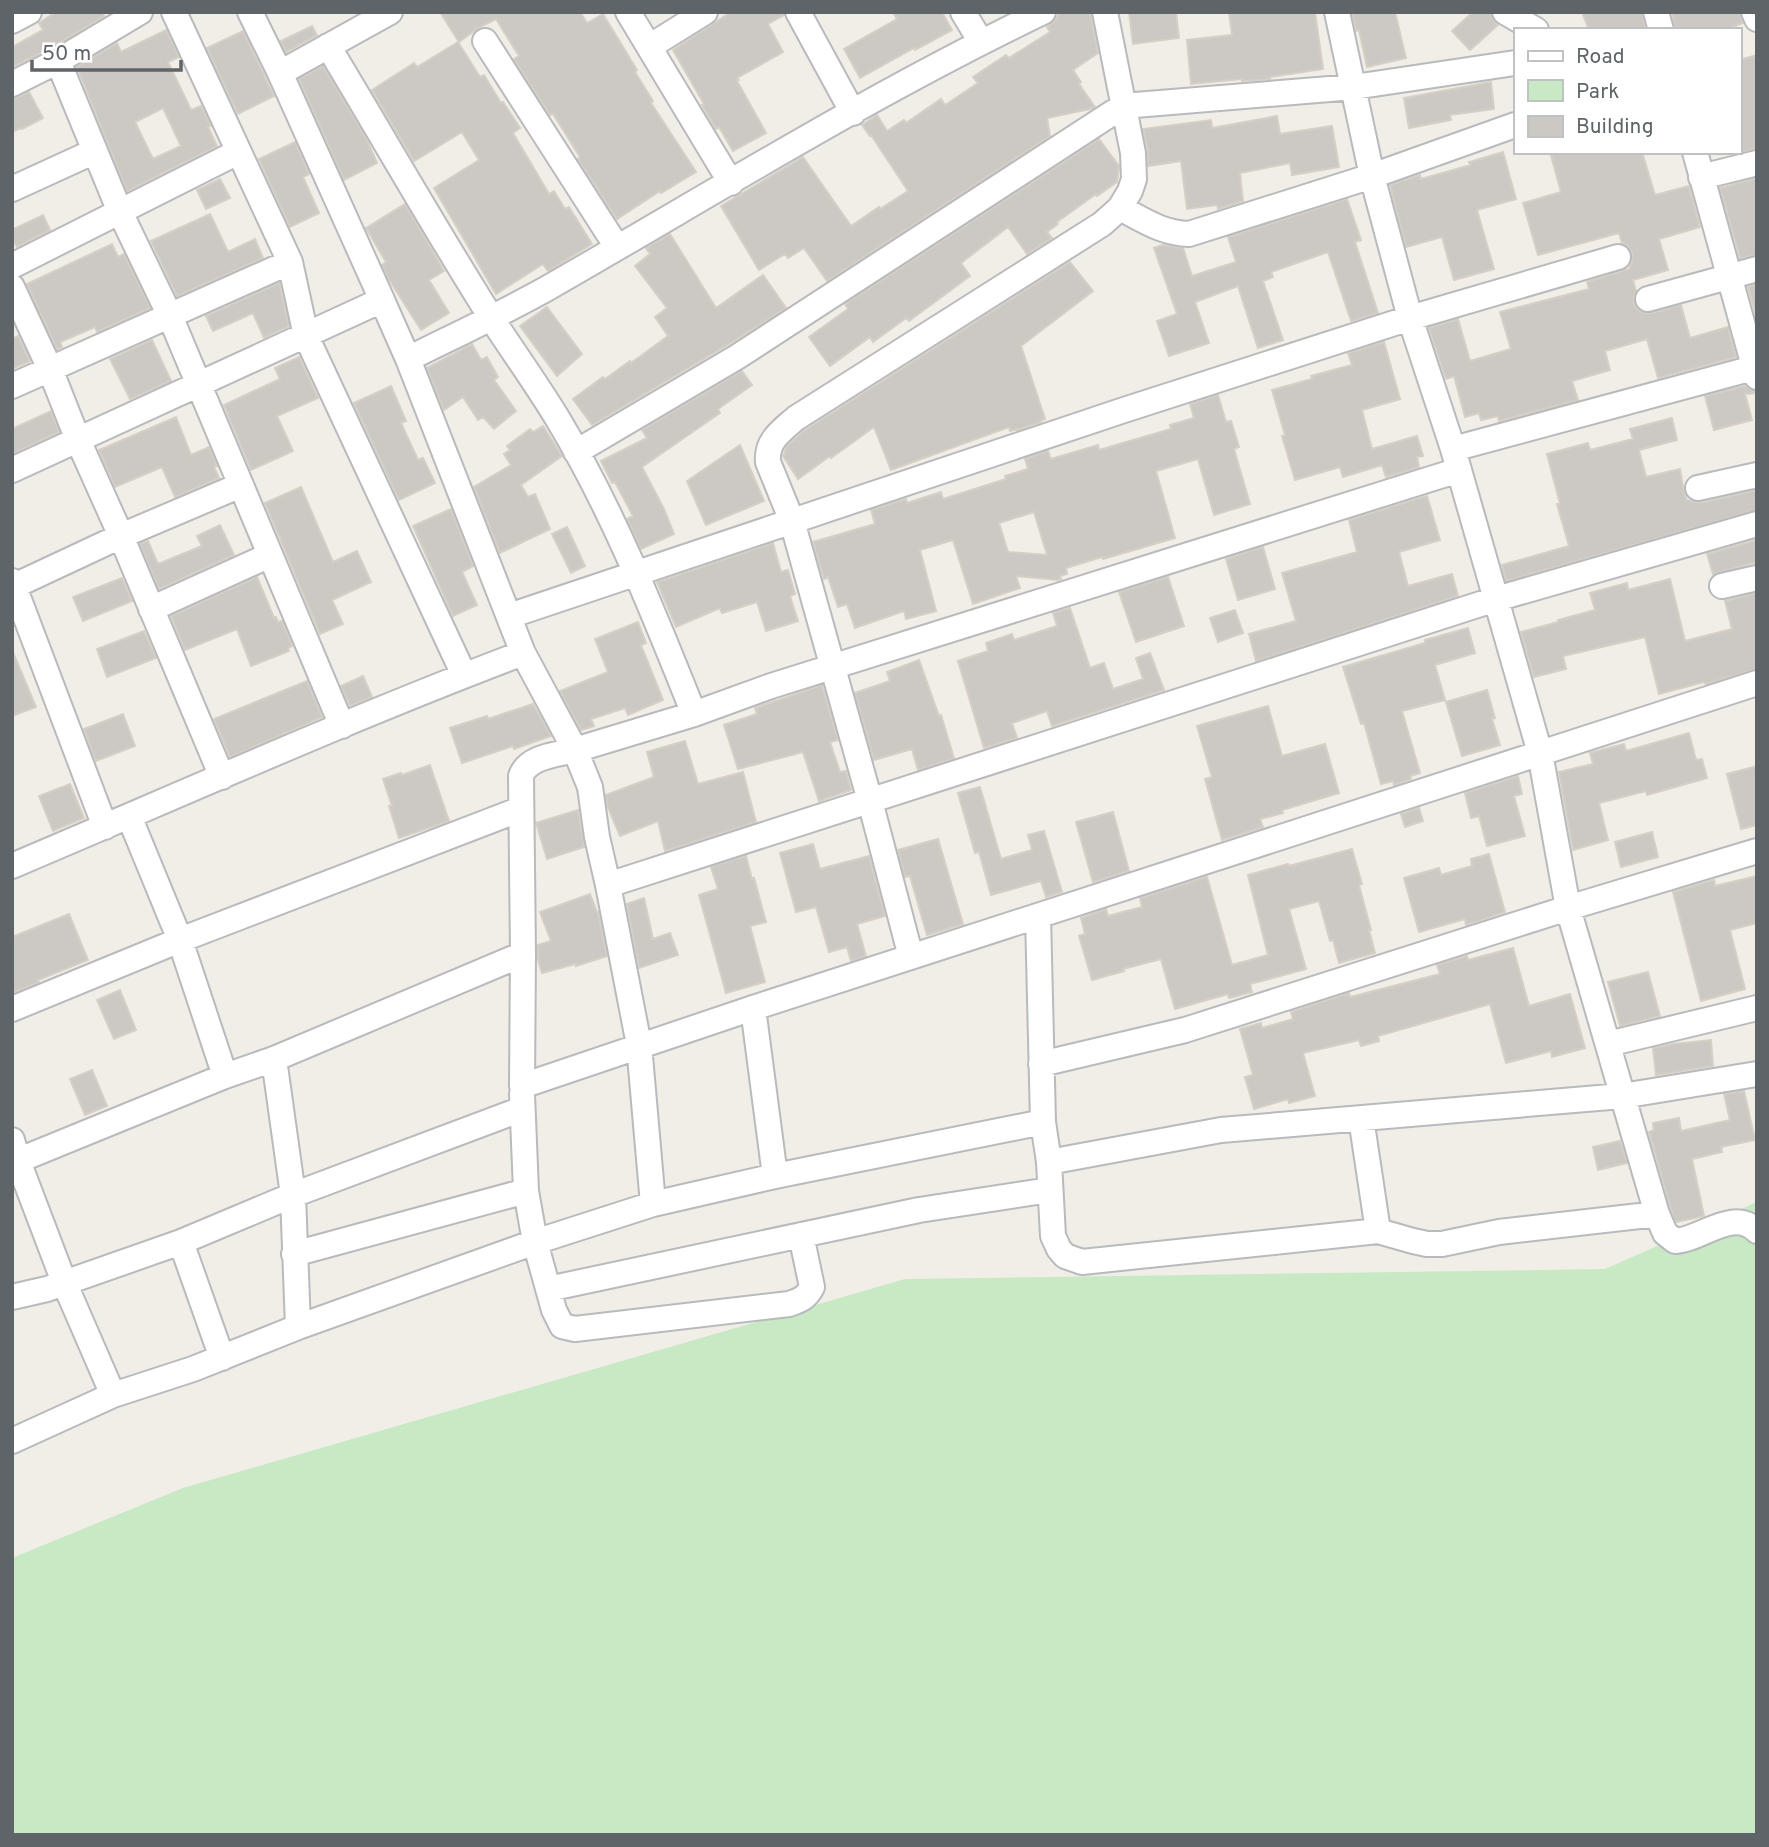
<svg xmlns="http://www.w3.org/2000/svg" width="1769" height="1847" viewBox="0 0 1769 1847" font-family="Overpass,sans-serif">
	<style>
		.green { fill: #c7e9c4 }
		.building { fill: #ccc9c4; stroke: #d6cfc5; stroke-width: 2; fill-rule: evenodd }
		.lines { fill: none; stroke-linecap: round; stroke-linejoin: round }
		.minor-casing { stroke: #b8babe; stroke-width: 28 }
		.minor { stroke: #fff; stroke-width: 24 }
	</style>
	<rect width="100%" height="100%" fill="#f1eee7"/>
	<!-- green -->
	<path class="green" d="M1757 1202V1835H12V1558L183 1488 905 1279 1605 1269Z"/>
	<!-- building -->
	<path class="building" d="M56 12H102L104 16 51 48 12 67V47L43 30 39 23Z
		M440 12H580L587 23 603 14 637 70 635 72 653 101 651 103 696 172 661 193 660 191 617 219 578 159 580 157 553 114 550 115 514 59 519 56 496 19 478 28 459 42Z
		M731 12H783L784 15 768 24 783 52 737 78 739 80 737 81 766 133 733 151 719 127 716 129 702 105 704 104 673 50Z
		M893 12H942L952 30 915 50 914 48 860 78 844 49 897 19Z
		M1060 12H1088L1091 17 1098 53 1073 70 1081 82 1079 84 1095 107 1090 109 1047 118 1050 136 827 281 804 248 788 258 785 254 759 270 721 206 803 157 851 226 879 207 880 209 908 191 871 135 870 136 862 125 877 115 887 131 904 120 906 123 941 99 945 105 978 83 973 77 1006 55 1009 58 1050 32 1047 27 1055 21Z
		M1129 12H1176L1179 38 1133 44Z
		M1229 12H1315L1323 69 1270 77V79L1242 81V79L1191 84 1187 40 1232 35Z
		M1352 12H1395L1406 58 1367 67 1359 30 1356 31Z
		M1473 12H1489L1493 20 1498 25 1470 50 1452 31Z
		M1582 12H1642L1645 30H1589Z
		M1672 12H1739L1743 23 1725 30H1675Z
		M312 26 317 35 286 52 281 41Z
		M166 30 179 57 168 62 191 110 201 106 211 126 208 127 217 146 127 191 77 67 117 43 121 52ZM163 108 181 146 153 159 135 122Z
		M243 31 274 96 238 114 207 48Z
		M458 42 480 77 484 75 501 103 503 102 520 128 513 133 549 194 554 191 565 209 569 207 592 244 548 271 543 264 496 294 434 188 479 160 462 132 414 161 372 90 414 63 417 67Z
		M1757 55V149L1739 152V60Z
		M323 66 366 138 377 163 344 180 299 79Z
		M1491 82 1494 109 1450 115 1451 120 1409 128 1404 98Z
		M29 92 43 118 22 129 21 128 12 132V99Z
		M1277 116 1280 134 1332 126 1339 167 1292 175 1290 163 1240 173 1243 201 1218 209 1217 205 1187 209 1181 161 1148 166V150L1143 129 1211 120 1212 128Z
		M1099 139 1119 166 1117 182 1097 196 1096 194 1057 222 1058 224 1047 232 1052 238 1027 254 1008 227 961 263 970 276 909 321 906 318 873 342 870 337 830 366 809 337 848 309 845 304Z
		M295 142 309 174 303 177 319 213 290 227 259 159Z
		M1503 152 1516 199 1477 210 1494 269 1454 280 1442 237 1406 247 1390 185 1420 175 1421 179 1471 165 1469 162Z
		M1550 152H1642L1655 195 1689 186 1700 227 1659 239 1668 270 1633 280 1636 291 1634 296V304L1638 310 1645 313H1652L1681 305 1690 338 1728 327 1736 357 1658 378 1647 339 1605 351 1610 370 1572 381 1578 400 1499 421 1498 416 1481 420 1479 413 1465 417 1454 376 1446 379 1429 328 1458 319 1470 361 1511 349 1500 312 1589 289 1587 282 1629 269 1632 261V252L1628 246 1622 243 1619 233 1538 255 1523 203 1561 192Z
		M1757 178V255L1740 258 1720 188Z
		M220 179 230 198 206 209 197 190Z
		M1347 199 1361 240 1355 242 1378 313 1351 321 1328 252 1271 272 1273 277 1263 281 1283 340 1258 348 1238 286 1195 302 1209 343 1169 356 1157 321 1177 314 1154 248 1163 245 1183 248 1192 276 1236 262 1228 237Z
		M405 204 444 271 429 280 449 313 421 330 388 278 382 265 386 262 366 228Z
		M210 214 228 252 255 239 263 258 177 296 151 241Z
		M43 215 50 230 17 247 12 238V230Z
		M670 234 716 308 763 275 786 308 729 344 592 425 573 399 603 377 605 379 630 361 631 363 668 336 655 317 667 308 635 266 650 254 646 248Z
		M112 244 118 257 124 254 150 308 97 332 95 327 60 342 62 347 57 349 27 284Z
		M1070 262 1093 291 1021 346 1045 419 1040 421 1041 422 1017 430V429L1010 431 1009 427 891 470 874 427 831 458 830 456 798 479 783 456 787 446 805 430Z
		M279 283 289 326 264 338 253 313 213 331 206 316Z
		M1757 284V320L1748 287Z
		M547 307 582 354 557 376 520 326Z
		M18 336 30 361 12 369V339Z
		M152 340 171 381 130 399 110 359Z
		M1384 342 1400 399 1362 410 1372 449 1417 436 1423 456 1417 457 1419 467 1386 477 1382 465 1343 477 1340 467 1295 480 1282 436 1285 435 1272 390 1312 379 1311 376 1352 365 1348 353Z
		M472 344 481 360 487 357 498 377 494 380 516 411 494 429 483 417 478 420 463 397 444 410 427 368Z
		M299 357 318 398 277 416 293 451 251 470 224 405 280 379 275 368Z
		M742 371 752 385 718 409 720 413 642 467 664 509 674 534 641 549 627 519 633 516 615 482 612 483 601 461 647 438 642 430Z
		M391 386 406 421 401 423 418 460 423 458 435 483 399 500 354 403Z
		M1745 386 1753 391H1757V393L1745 394 1752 420 1714 430 1705 396Z
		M1218 395 1226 422 1231 421 1239 447 1234 449 1250 504 1214 515 1198 459 1156 471 1175 538 1103 559 1102 557 1066 568 1067 574 1060 576 1061 579 1058 580 1016 576 1020 588 973 604 953 540 920 550 936 611 906 619 904 611 855 628 847 604 838 607 828 577 824 579 813 542 875 524 871 510 906 499 907 503 941 492 943 499 1006 479 1005 476 1028 469 1025 459 1048 451 1051 459 1098 445 1099 450 1171 429 1170 425 1194 418 1190 404ZM1034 512 1047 555 1008 552 999 523Z
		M51 411 59 432 12 454V429Z
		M176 417 191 455 209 447 217 466 214 467 219 478 175 497 162 467 115 487 99 450Z
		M1672 418 1677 440 1639 450 1646 477 1680 469 1684 492 1687 500 1694 502 1701 503 1757 490V510L1506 581 1502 565 1569 546 1557 504H1560L1547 454 1588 443 1590 450 1633 439 1630 429Z
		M543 426 562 456 521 485 528 497 535 494 550 529 500 553 474 487 511 465 504 454 510 450 507 446 530 429 533 432Z
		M740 445 764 501 706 525 687 481Z
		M301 487 333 562 357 551 371 582 332 600 343 624 320 634 265 503Z
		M1427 496 1440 540 1399 552 1408 586 1452 574 1458 596 1256 661 1249 634 1296 621 1282 573 1357 552 1349 520Z
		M451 509 473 566 462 572 477 605 453 616 413 526Z
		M220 525 234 555 159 589 140 544 148 541 158 564 202 546 197 536Z
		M567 527 585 566 571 573 552 534Z
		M1757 540V562L1713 574 1707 554Z
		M773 543 781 572 788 570 795 594 790 596 798 621 766 631 757 602 722 613 720 608 676 627 657 582Z
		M1263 547 1275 589 1238 600 1226 559Z
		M257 577 274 618 276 617 278 622 282 621 292 646 288 648 289 651 251 666 237 629 185 650 171 616Z
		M1168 577 1184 626 1136 642 1119 592Z
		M122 578 132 601 83 621 73 597Z
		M1670 579 1685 641 1732 629 1725 601 1757 593V669L1706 684 1704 682 1659 694 1645 637 1563 656 1566 669 1534 677 1521 632 1558 622V620L1595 610 1590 593 1627 583 1628 590Z
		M1070 608 1090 668 1104 663 1113 689 1143 679 1136 658 1150 653 1164 690 1052 726 1047 711 1012 723 1017 738 984 748 958 661 988 651 986 643 1012 634 1014 640 1057 626 1053 613Z
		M1235 610 1243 633 1218 642 1210 618Z
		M638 622 646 643 641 645 663 700 628 715 625 708 591 719 594 726 581 730 560 691 608 672 595 639Z
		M1468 628 1475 653 1435 665 1445 700 1402 711 1420 773 1410 776 1411 779 1394 785 1393 781 1381 784 1364 723 1361 724 1343 667 1425 643V640Z
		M144 631 156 658 107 677 97 649Z
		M12 650 36 707 12 716Z
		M919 660 939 716 941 715 954 758 918 770 912 749 874 760 855 693 890 681 887 672Z
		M363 676 372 697 350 706 341 686Z
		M307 681 322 717 230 757 214 719Z
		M822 685 838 740 830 742 840 772 846 771 851 790 819 801 803 752 738 769 724 725 757 714 755 708Z
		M1487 690 1495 718 1492 719 1500 745 1462 756 1446 702Z
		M533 704 551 736 514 749 513 746 462 763 450 728 487 716 488 719Z
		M1268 706 1282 756 1325 744 1339 793 1282 810 1283 813 1260 819 1263 827 1222 840 1205 779 1212 777 1197 726Z
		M123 714 135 746 96 761 84 729Z
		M1689 733 1696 760 1702 759 1707 778 1647 795 1646 791 1599 803 1608 840 1573 850 1559 772 1593 764 1590 753 1624 744 1626 751Z
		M685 741 698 784 743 772 756 822 665 851 658 821 620 836 607 805 606 795 654 777 647 752Z
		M430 765 449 821 399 838 389 806H392L383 779 401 773 402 775Z
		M1757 766V825L1741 829 1727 774Z
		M1518 776 1522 794 1514 796 1525 836 1487 846 1479 816 1471 818 1465 793Z
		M70 784 84 818 53 831 39 796Z
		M980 787 1001 859 1032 850 1028 835 1044 831 1062 892 1046 897 1041 881 991 895 979 852 975 853 958 793Z
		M1419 808 1423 821 1405 827 1401 814Z
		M578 810 584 847 547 859 536 823Z
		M1113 812 1129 871 1093 882 1076 822Z
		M1652 832 1658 857 1621 867 1615 842Z
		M938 839 963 924 927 935 910 876 905 877 898 850Z
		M813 844 820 869 869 856 885 916 857 924 866 956 851 961 847 947 829 952 816 907 796 912 780 853Z
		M1352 849 1362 884 1359 885 1371 930H1369L1375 953 1339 963 1333 940 1330 941 1319 901 1289 909 1306 969 1250 984 1252 992 1229 998 1228 994 1175 1009 1161 959 1123 969 1124 971 1092 980 1079 936 1085 934 1081 918 1106 909 1108 916 1142 907 1140 898 1207 877 1232 965 1268 955 1248 875 1288 864 1289 866Z
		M1489 854 1505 912 1466 925 1465 919 1419 932 1404 878 1439 868 1441 875 1472 866 1471 859Z
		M746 856 752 879 754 878 766 922 750 926 765 982 726 993 699 895 718 889 711 867Z
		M1757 876V923L1730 930 1745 989 1701 1001 1673 892 1714 880 1715 886Z
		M590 894 597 912H598L607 956 576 966 575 964 542 973 538 960V945L551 941 540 912Z
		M644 898 653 939 670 933 678 955 639 968 627 904Z
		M69 914 88 960 38 980 39 982 12 993V937Z
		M1513 948 1529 1006 1570 994 1585 1048 1552 1057 1551 1051 1506 1063 1490 1004 1378 1036 1379 1041 1361 1046 1359 1040 1303 1053 1315 1096 1289 1103 1288 1099 1254 1109 1245 1077 1253 1075 1240 1029 1261 1023 1262 1028 1293 1019 1291 1012 1349 993 1350 997 1440 974 1437 965 1467 956 1468 960Z
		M1648 972 1660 1016 1620 1026 1608 982Z
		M120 990 136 1030 114 1039 97 1000Z
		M1711 1040 1713 1066 1656 1075 1653 1048 1673 1044Z
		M92 1070 107 1106 85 1115 70 1079Z
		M1744 1091 1755 1140 1721 1147 1722 1152 1692 1159 1704 1216 1676 1222 1671 1209 1649 1132 1654 1130 1653 1123 1679 1118 1681 1131 1730 1120 1724 1094Z
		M1620 1141 1627 1163 1598 1170 1593 1147Z"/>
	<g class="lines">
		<defs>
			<path id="minor" d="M174 12 290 262 306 336 464 675
				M250 12 280 73 382 300
				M628 12 731 183
				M798 12 853 113
				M963 12 981 42
				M1337 12 1372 176 1410 318 1453 449 1540 753 1568 908 1657 1214 1665 1233 1675 1241C1701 1240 1733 1207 1757 1231
				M1505 12 1536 30
				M1656 12 1661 30
				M1754 12 1757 19
				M12 21 29 12
				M485 41 617 247
				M328 46C383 137 435 229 492 319 514 353 538 386 559 421 614 513 654 614 694 714
				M649 47 705 12
				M58 61 120 212 170 316 342 726
				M280 73 390 12
				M12 84 58 61 140 12
				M1695 152 1757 377
				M1701 177 1757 163
				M12 189 95 151
				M1120 208C1144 220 1161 233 1189 234L1372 176 1515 125
				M12 266 238 152
				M12 287 50 369 78 440 121 536 222 777
				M1648 299 1757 269
				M408 359C454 336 501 314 546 289 710 195 872 94 1043 12
				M12 386 290 262
				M1453 449 1757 367
				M576 452 737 357 1123 106 1354 87 1515 63
				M12 470 382 300 408 359 523 653 575 750C557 755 528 756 521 776L523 954
				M1459 470 771 686 694 714 575 750 590 787 597 837 608 885 1496 599 1757 524
				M1698 488 1757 475
				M12 581 105 827
				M1722 586 1757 578
				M12 587 121 536 241 485
				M151 609 270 555
				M509 616 1124 410 1410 318 1618 257
				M129 816 180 940 225 1076
				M12 866C182 794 351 718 523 653
				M608 885 639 1045 653 1204
				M911 957 870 801 792 521 768 462C766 441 781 431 796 418L1102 224 1120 208 1130 191 1134 179 1133 153 1105 12
				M753 1008 775 1176 1043 1122 1038 916
				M12 1009 180 940 521 809
				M1608 1044 1757 1008
				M1041 1064 1185 1030 1568 908 1757 851
				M522 1094 526 1191 535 1242 554 1310 562 1326 575 1329 789 1304C801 1300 806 1298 812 1287L801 1235
				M522 1109 293 1195 298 1327 535 1242 653 1204 775 1176
				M1043 1122 1049 1162 1053 1236 1059 1249 1065 1256 1082 1262 1378 1231 1361 1118
				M12 1140 18 1161 64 1282 113 1395
				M1049 1162 1221 1130 1622 1096 1757 1074
				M12 1163 225 1076 274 1059 523 954 522 1086 753 1008 1757 683
				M1378 1231 1413 1241 1427 1244H1442L1499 1232 1657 1214
				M181 1242 222 1358
				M294 1254 526 1191
				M548 1289 919 1210 1050 1190
				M12 1297 47 1289 181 1242 293 1195 274 1059
				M12 1441 113 1395 193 1369 298 1327"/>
		</defs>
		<!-- minor casing -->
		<use href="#minor" class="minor-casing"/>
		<!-- minor -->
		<use href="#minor" class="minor"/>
	</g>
	<!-- border -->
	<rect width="1769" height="1847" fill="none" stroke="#5f6468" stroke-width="28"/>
	<!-- legend -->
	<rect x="1514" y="28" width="228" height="126" fill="#ffffff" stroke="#bfc1c3" stroke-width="2"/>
	<rect x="1528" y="51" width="35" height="10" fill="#ffffff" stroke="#bfc1c3" stroke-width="2"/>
	<text x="1576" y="63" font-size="21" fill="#5f6468">Road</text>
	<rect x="1528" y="80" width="35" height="21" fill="#c7e9c4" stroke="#bfc1c3" stroke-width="2"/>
	<text x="1576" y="98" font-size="21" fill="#5f6468">Park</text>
	<rect x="1528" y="116" width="35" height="21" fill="#ccc9c4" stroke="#bfc1c3" stroke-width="2"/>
	<text x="1576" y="133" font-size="21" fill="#5f6468">Building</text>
	<!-- scale -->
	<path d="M32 60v10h149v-10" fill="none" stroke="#5f6468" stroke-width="3.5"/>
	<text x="42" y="60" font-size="21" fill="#5f6468" stroke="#ffffff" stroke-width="5" paint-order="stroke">50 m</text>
</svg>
